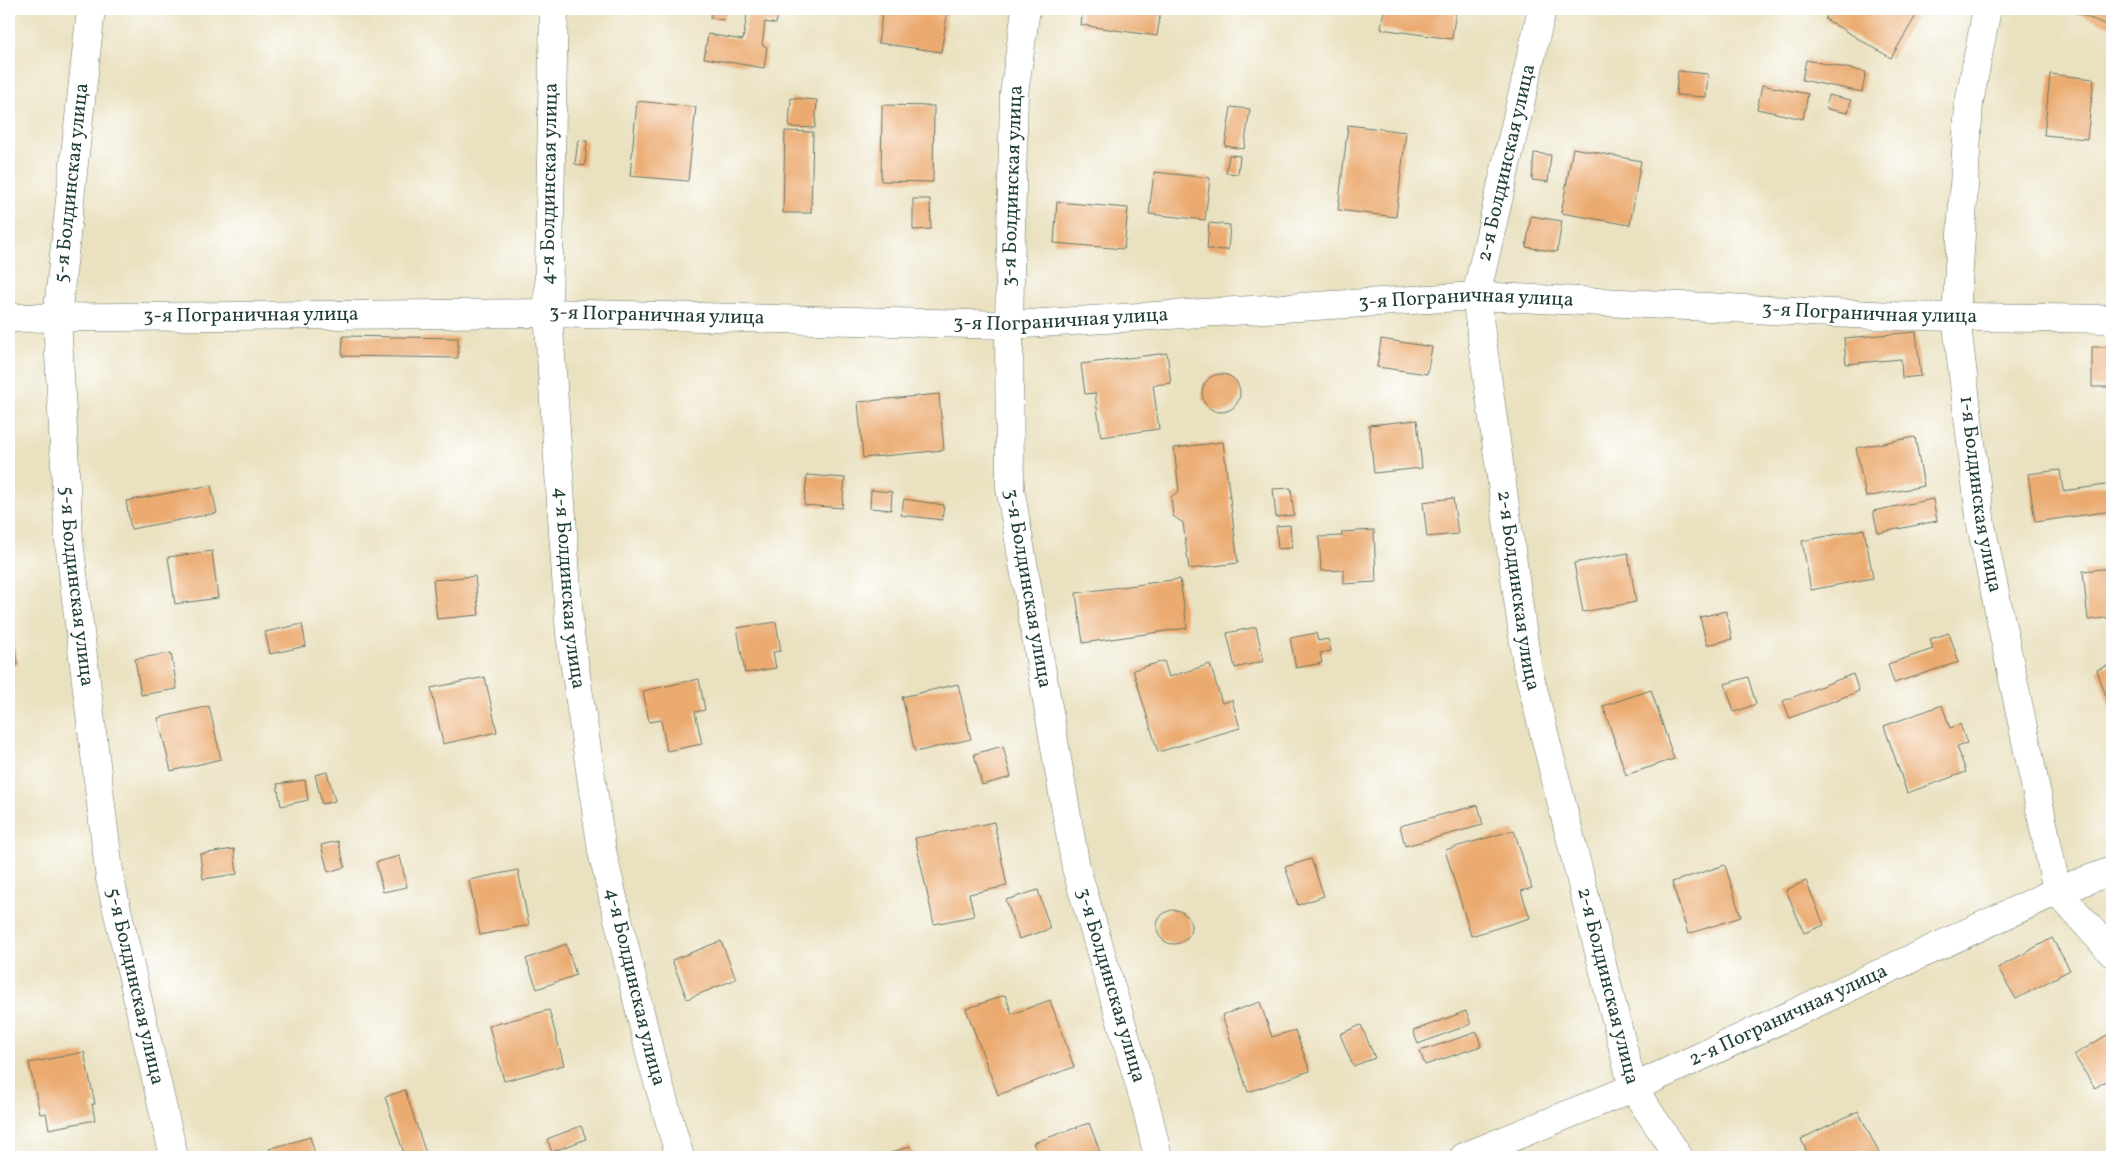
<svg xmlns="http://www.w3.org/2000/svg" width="2121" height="1166" viewBox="0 0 2121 1166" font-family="Vollkorn,serif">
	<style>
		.building { fill: #ebaa70 }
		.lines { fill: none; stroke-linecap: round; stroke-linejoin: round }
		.minor-casing { stroke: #667665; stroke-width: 29 }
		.minor { stroke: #fff; stroke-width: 28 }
		.labels { text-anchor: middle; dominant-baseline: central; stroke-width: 4.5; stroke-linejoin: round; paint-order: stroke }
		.street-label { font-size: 20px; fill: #1f3d34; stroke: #fff }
	</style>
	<rect width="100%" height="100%" fill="#fff"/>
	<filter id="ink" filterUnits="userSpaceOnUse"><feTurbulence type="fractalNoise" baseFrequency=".02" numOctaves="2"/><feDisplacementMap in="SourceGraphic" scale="10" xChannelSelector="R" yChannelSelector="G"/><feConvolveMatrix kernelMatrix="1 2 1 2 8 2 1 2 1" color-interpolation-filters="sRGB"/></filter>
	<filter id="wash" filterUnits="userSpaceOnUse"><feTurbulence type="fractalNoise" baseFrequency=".0096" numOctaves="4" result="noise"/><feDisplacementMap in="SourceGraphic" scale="20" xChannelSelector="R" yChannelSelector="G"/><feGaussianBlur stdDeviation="1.12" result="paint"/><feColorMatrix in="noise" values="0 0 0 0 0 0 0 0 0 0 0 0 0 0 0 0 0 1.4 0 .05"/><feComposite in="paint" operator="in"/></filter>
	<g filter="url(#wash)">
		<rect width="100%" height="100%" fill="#eae1c0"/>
		<g id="blocks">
			<!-- building -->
			<path class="building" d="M711 9H726L724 20 710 18Z
				M748 9H779L776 24 765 22 762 45 767 47 764 68 704 58 708 34 743 40Z
				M883 9H948L941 52 878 43Z
				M1083 9H1161L1157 36 1081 25Z
				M1384 9H1456L1452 39 1381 29Z
				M1831 9H1920L1891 58 1825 19Z
				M2067 9H2112V27Z
				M1806 60 1866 72 1862 92 1802 80Z
				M1678 71 1708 74 1706 97 1676 95Z
				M2050 74 2094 79 2087 139 2044 135Z
				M1762 85 1808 94 1803 119 1757 109Z
				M1828 95 1851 100 1848 113 1826 109Z
				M791 98 817 100 815 128 789 127Z
				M637 101 696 107 688 181 630 176Z
				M882 105 934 106 933 182 881 181Z
				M1231 107 1250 109 1244 149 1225 146Z
				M1348 125 1406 132 1396 217 1338 210Z
				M785 131 813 132 811 213H783Z
				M578 140 587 141 585 166 575 164Z
				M1573 148 1641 161 1630 225 1561 213Z
				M1534 153 1551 155 1548 182 1532 180Z
				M1229 155 1240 156 1238 174 1226 173Z
				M1154 172 1210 178 1205 220 1149 214Z
				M913 199H930L931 229 913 230Z
				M1057 202 1128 208 1124 249 1054 243Z
				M1531 216 1562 221 1557 252 1526 247Z
				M1209 223 1230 225 1228 250 1207 249Z
				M1916 332 1921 376 1902 378 1901 359 1846 364 1844 338Z
				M343 336 458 338V358L342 356Z
				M1381 339 1432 347 1427 374 1377 367Z
				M2092 347H2112V387H2092Z
				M1167 353 1171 383 1153 385 1159 429 1101 437 1095 393 1085 394 1081 364Z
				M1202 393a19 19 0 1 1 38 0a19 19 0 1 1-38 0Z
				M939 394 944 450 863 458 858 402Z
				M1417 420 1422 468 1374 473 1369 425Z
				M1915 437 1924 486 1866 497 1856 448Z
				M1223 442 1238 563 1189 569 1183 523 1173 516 1171 497 1179 491 1174 448Z
				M2060 470 2063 491 2112 484V511L2035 522 2028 474Z
				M807 475 845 478 842 508 804 505Z
				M211 485 217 513 131 529 126 501Z
				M1291 488 1294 515 1276 517 1273 489Z
				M871 490 892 492 891 510 870 508Z
				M1453 498 1458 534 1427 537 1423 502Z
				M904 499 944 505 942 520 901 515Z
				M1933 499 1937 521 1878 533 1873 511Z
				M1290 525 1292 548 1278 549 1276 526Z
				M1864 529 1873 578 1811 590 1802 541Z
				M1374 530 1376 582 1344 584V570L1321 571 1319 537 1342 536V532Z
				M212 551 218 598 175 604 168 557Z
				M1628 553 1636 602 1583 612 1574 563Z
				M2112 568V617L2088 620 2083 571Z
				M475 576 479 615 437 619 433 580Z
				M1180 579 1187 628 1083 643 1076 593Z
				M1726 611 1732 639 1707 645 1700 617Z
				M9 619 18 665 9 667Z
				M776 622 781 651 773 652 776 668 745 673 737 628Z
				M302 624 306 646 270 654 265 632Z
				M1256 627 1264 661 1235 668 1227 633Z
				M1316 633 1318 641 1328 639 1331 651 1320 653 1322 663 1296 668 1290 638Z
				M1949 633 1959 662 1894 683 1888 664 1933 649 1930 639Z
				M171 653 177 689 141 695 135 659Z
				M1164 661 1169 677 1210 664 1222 703 1232 700 1240 728 1158 752 1133 670Z
				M2112 664V714L2097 670Z
				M1853 674 1859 691 1790 718 1783 701Z
				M485 677 497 732 443 744 431 688Z
				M1748 677 1756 704 1734 712 1725 684Z
				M699 679 705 710 695 712 702 744 667 751 661 720 649 722 643 691Z
				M958 684 971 739 915 752 902 697Z
				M1651 690 1674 759 1626 775 1603 706Z
				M1942 705 1950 728 1960 724 1967 743 1957 746 1966 772 1907 793 1884 726Z
				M209 706 221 759 171 771 158 718Z
				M1003 746 1011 777 982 785 974 754Z
				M327 772 335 801 322 804 315 775Z
				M305 780 308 800 281 806 277 784Z
				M1478 805 1483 825 1405 846 1400 826Z
				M994 822 1007 886 969 894 974 916 934 924 915 838Z
				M1514 830 1532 888 1521 891 1530 918 1471 936 1445 850Z
				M338 841 345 867 328 872 321 845Z
				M234 849 237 874 203 879 200 854Z
				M400 856 407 887 383 892 376 862Z
				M1311 859 1324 896 1298 905 1285 867Z
				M1725 865 1741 917 1688 934 1672 882Z
				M518 870 529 925 480 935 469 880Z
				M1806 881 1824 925 1804 933 1786 890Z
				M1038 890 1050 929 1019 939 1006 900Z
				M1157 927a17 17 0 1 1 34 0a17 17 0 1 1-34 0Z
				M2052 938 2070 970 2016 999 1998 968Z
				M721 941 736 979 687 999 672 960Z
				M566 944 576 975 537 989 526 959Z
				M1005 995 1012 1014 1050 1000 1074 1067 998 1095 966 1009Z
				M1260 1002 1272 1037 1295 1030 1310 1071 1248 1092 1222 1015Z
				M549 1010 564 1065 504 1081 489 1026Z
				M1466 1011 1471 1024 1418 1044 1413 1031Z
				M1361 1025 1375 1058 1353 1066 1340 1034Z
				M1477 1032 1481 1046 1425 1065 1420 1051Z
				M2107 1035 2112 1043V1077L2095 1088 2074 1055Z
				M84 1052 95 1104H92L95 1120 49 1129 46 1113 40 1114 29 1063Z
				M405 1090 427 1157H405L385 1097Z
				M1858 1111 1881 1157H1809L1801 1139Z
				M1089 1123 1102 1157H1039L1033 1143Z
				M581 1126 586 1139 552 1152 547 1139Z
				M310 1137 316 1157H272L269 1149Z
				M910 1146 915 1157H879Z"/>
		</g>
	</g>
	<g filter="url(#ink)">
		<use href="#blocks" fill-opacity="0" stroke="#667665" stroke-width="1"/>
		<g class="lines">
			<defs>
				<g id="minor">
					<path id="s1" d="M91 9 57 318 69 541 110 879 174 1157"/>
					<path id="s2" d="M554 9 548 313 570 634 602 851 651 1058 680 1157"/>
					<path id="s3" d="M1026 9 1014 94 1009 325 1010 488 1076 868 1147 1110 1158 1157"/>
					<path id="s4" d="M1542 9 1476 296 1527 665 1633 1088 1679 1157"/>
					<path id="s5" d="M1987 9 1969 103 1956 317 1981 525 2057 891 2112 953"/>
					<path id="s6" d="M9 318 548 313 1009 325 1476 296 1895 316 2112 319"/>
					<path id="s7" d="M1464 1157 1633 1088 2057 891 2112 871"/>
				</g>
			</defs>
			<!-- minor casing -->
			<use href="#minor" class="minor-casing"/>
			<!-- minor -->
			<use href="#minor" class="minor"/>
		</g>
	</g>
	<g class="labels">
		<!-- street labels -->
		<g class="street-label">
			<text transform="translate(1507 163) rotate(-77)">2-я Болдинская улица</text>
			<text transform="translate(72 183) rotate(-84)">5-я Болдинская улица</text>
			<text transform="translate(550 184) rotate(-89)">4-я Болдинская улица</text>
			<text transform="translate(1013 186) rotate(-88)">3-я Болдинская улица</text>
			<text stroke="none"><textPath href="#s6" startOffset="1458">3-я Пограничная улица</textPath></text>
			<text stroke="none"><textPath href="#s6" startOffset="1862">3-я Пограничная улица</textPath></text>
			<text stroke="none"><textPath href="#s6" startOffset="242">3-я Пограничная улица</textPath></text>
			<text stroke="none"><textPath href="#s6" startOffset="648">3-я Пограничная улица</textPath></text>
			<text stroke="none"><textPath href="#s6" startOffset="1052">3-я Пограничная улица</textPath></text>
			<text stroke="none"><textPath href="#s5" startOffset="489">1-я Болдинская улица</textPath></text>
			<text stroke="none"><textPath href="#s1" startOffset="580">5-я Болдинская улица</textPath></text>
			<text stroke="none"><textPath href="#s2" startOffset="580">4-я Болдинская улица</textPath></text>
			<text stroke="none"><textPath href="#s3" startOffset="582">3-я Болдинская улица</textPath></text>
			<text stroke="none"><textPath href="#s4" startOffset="592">2-я Болдинская улица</textPath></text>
			<text stroke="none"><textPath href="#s3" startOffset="988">3-я Болдинская улица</textPath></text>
			<text stroke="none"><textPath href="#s4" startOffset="998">2-я Болдинская улица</textPath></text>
			<text stroke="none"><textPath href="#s1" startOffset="985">5-я Болдинская улица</textPath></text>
			<text stroke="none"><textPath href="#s2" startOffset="985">4-я Болдинская улица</textPath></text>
			<text stroke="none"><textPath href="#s7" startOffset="354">2-я Пограничная улица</textPath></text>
		</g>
	</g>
	<!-- margin -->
	<rect width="2121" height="1166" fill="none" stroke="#fff" stroke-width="30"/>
</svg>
